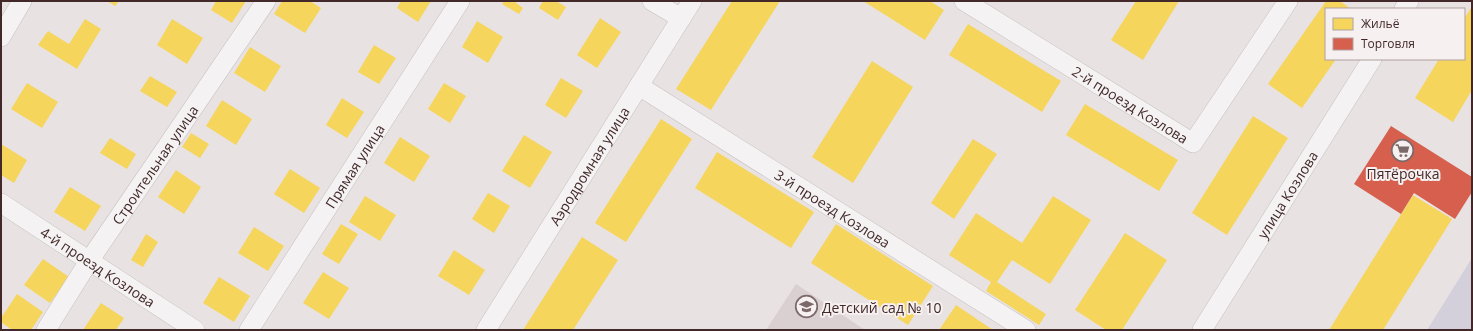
<svg xmlns="http://www.w3.org/2000/svg" width="1473" height="331" viewBox="0 0 1473 331" font-family="'Open Sans',sans-serif">
	<style>
		.built { fill: #dbd0d1 }
		.green { fill: #d3d0db }
		.homes { fill: #f6d55c }
		.shops { fill: #d6604d }
		.lines { fill: none; stroke-linecap: round; stroke-linejoin: round }
		.street-casing { stroke: #c6c0c1; stroke-width: 20 }
		.street { stroke: #f4f2f2; stroke-width: 19 }
		.labels { text-anchor: middle; dominant-baseline: central; stroke-width: 4; stroke-linejoin: round; paint-order: stroke }
		.street-label { font-size: 14px; fill: #422829; stroke: #f7f0f0 }
		.poi-label { font-size: 14px; fill: #422829; stroke: #f7f0f0 }
	</style>
	<rect width="100%" height="100%" fill="#e8e2e3"/>
	<!-- built -->
	<path class="built" d="M796 284 865 330H766Z"/>
	<!-- green -->
	<path class="green" d="M1472 258V330H1427Z"/>
	<!-- homes -->
	<path class="homes" d="M107 1H119L115 6Z
		M216 1H246L232 23 211 10Z
		M282 1H310L321 8 305 33 274 14Z
		M401 1H431L418 22 397 8Z
		M504 1H517L516 3 523 8 519 14 502 4Z
		M543 1H556L566 7 558 20 539 8Z
		M732 1H780L711 110 676 89Z
		M863 1H930L944 10 925 40Z
		M1136 1H1179L1143 60 1111 40Z
		M1326 1H1340L1351 9H1326V59H1336L1302 108 1268 84Z
		M1472 6V90L1453 122 1415 98 1439 59H1464V19Z
		M600 18 621 32 597 68 577 55Z
		M85 19 101 29 77 69 38 45 48 31 69 44Z
		M172 19 203 38 187 64 157 45Z
		M477 21 503 37 488 63 462 47Z
		M968 24 1061 81 1042 112 949 55Z
		M374 45 396 58 379 84 358 72Z
		M250 47 281 66 265 92 234 73Z
		M872 61 913 87 853 183 812 157Z
		M150 76 177 92 167 107 140 91Z
		M561 78 583 91 566 118 545 105Z
		M27 83 58 102 42 128 11 109Z
		M444 83 466 96 450 123 428 109Z
		M342 98 364 112 347 138 326 125Z
		M222 100 252 119 236 145 206 126Z
		M1085 104 1178 160 1159 191 1066 135Z
		M1253 116 1288 138 1227 235 1192 213Z
		M661 119 692 139 626 242 595 223Z
		M191 133 209 144 200 158 182 147Z
		M524 135 552 152 530 188 502 171Z
		M400 137 430 156 414 182 384 163Z
		M110 138 136 154 127 169 100 153Z
		M973 139 997 154 954 219 931 203Z
		M1 144 27 160 14 183 1 175Z
		M717 152 814 212 791 248 695 188Z
		M290 169 320 188 304 213 274 194Z
		M176 170 201 187 184 214 158 197Z
		M70 187 101 206 85 231 54 212Z
		M488 193 510 206 494 233 472 219Z
		M1413 195 1452 219 1383 330H1329Z
		M365 196 396 215 380 241 349 222Z
		M1053 196 1091 220 1050 284 1012 260 997 282 1046 314 1039 325 986 291 991 282 949 255 976 213 1022 243Z
		M341 224 358 234 339 264 322 254Z
		M836 224 933 286 908 325 811 263Z
		M254 227 284 246 268 271 238 253Z
		M1125 233 1167 260 1122 330H1106L1075 310Z
		M146 234 158 242 143 267 131 260Z
		M582 237 618 260 573 330H523Z
		M454 250 485 270 469 295 438 276Z
		M43 259 69 277 50 303 24 285Z
		M323 272 349 288 329 319 303 303Z
		M219 277 250 296 234 322 203 303Z
		M17 294 43 312 31 330H12L1 322V318Z
		M101 303 124 318 116 330H83Z
		M956 305 993 330H939Z"/>
	<!-- shops -->
	<path class="shops" d="M1391 126 1472 177V192L1455 219 1414 193 1401 214 1354 184Z"/>
	<g class="lines">
		<defs>
			<g id="street">
				<path d="M652 1 681 18"/>
				<path id="s1" d="M964 1 1193 143 1288 1"/>
				<path d="M1404 9 1409 1"/>
				<path d="M1 37 22 1"/>
				<path id="s2" d="M639 86 1026 330"/>
				<path id="s3" d="M1 203 195 330"/>
				<path id="s4" d="M46 330 89 261 266 1"/>
				<path id="s5" d="M249 330 460 1"/>
				<path id="s6" d="M486 330 692 1"/>
				<path id="s7" d="M1202 330 1372 59"/>
			</g>
		</defs>
		<!-- street casing -->
		<use href="#street" class="street-casing"/>
		<!-- street -->
		<use href="#street" class="street"/>
	</g>
	<!-- icons -->
	<defs>
		<symbol id="supermarket-ring" viewBox="-11 -11 22 22"><circle r="9.5" fill="#f7f0f0" stroke="#7c696a" stroke-width="1.5"/><path d="M-6-5.5h2.5l.6 2H6L4.5 2H-2.5L-4.4-4H-6ZM-1.5 3.2a1.3 1.3 0 1 0 .1 0ZM3 3.2a1.3 1.3 0 1 0 .1 0Z" fill="#7c696a"/></symbol>
		<symbol id="school-ring" viewBox="-11 -11 22 22"><circle r="9.5" fill="#f7f0f0" stroke="#7c696a" stroke-width="1.5"/><path d="M0-5L7-2L0 1L-7-2ZM-4 1L0 2.5L4 1V4Q0 6-4 4Z" fill="#7c696a"/></symbol>
	</defs>
	<g fill-rule="evenodd">
		<use href="#supermarket-ring" x="1390" y="138" width="25" height="25"/>
		<use href="#school-ring" x="794" y="294" width="25" height="25"/>
	</g>
	<g class="labels">
		<!-- street labels -->
		<g class="street-label">
			<text stroke="none"><textPath href="#s1" startOffset="196">2-й проезд Козлова</textPath></text>
			<text stroke="none"><textPath href="#s4" startOffset="198">Строительная улица</textPath></text>
			<text stroke="none"><textPath href="#s5" startOffset="195">Прямая улица</textPath></text>
			<text stroke="none"><textPath href="#s6" startOffset="194">Аэродромная улица</textPath></text>
			<text stroke="none"><textPath href="#s7" startOffset="160">улица Козлова</textPath></text>
			<text stroke="none"><textPath href="#s2" startOffset="229">3-й проезд Козлова</textPath></text>
			<text stroke="none"><textPath href="#s3" startOffset="116">4-й проезд Козлова</textPath></text>
		</g>
		<!-- poi labels -->
		<g class="poi-label">
			<text x="1403" y="173">Пятёрочка</text>
			<text x="822" y="307" text-anchor="start">Детский сад № 10</text>
		</g>
	</g>
	<!-- border -->
	<rect width="1473" height="331" fill="none" stroke="#422829" stroke-width="4"/>
	<!-- legend -->
	<rect x="1325" y="8" width="140" height="52" fill="#f7f0f0" stroke="#afa0a0"/>
	<rect x="1333" y="18" width="20" height="12" fill="#f6d55c" stroke="#afa0a0"/>
	<text x="1361" y="28" font-size="12" fill="#422829">Жильё</text>
	<rect x="1333" y="38" width="20" height="12" fill="#d6604d" stroke="#afa0a0"/>
	<text x="1361" y="48" font-size="12" fill="#422829">Торговля</text>
</svg>
